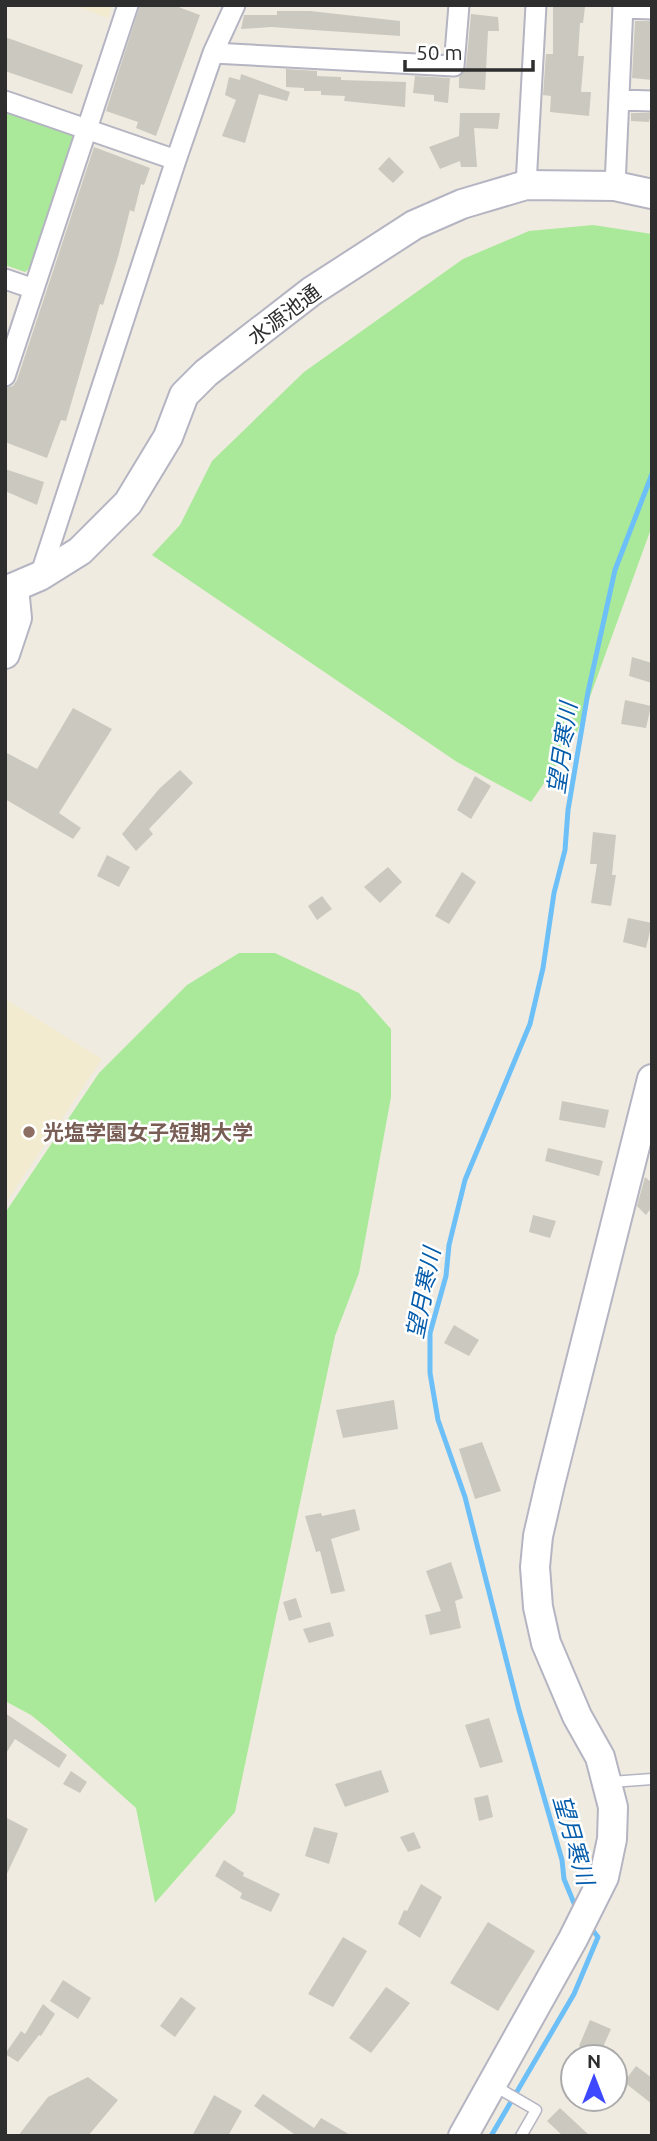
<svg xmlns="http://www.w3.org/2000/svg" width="657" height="2141" viewBox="0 0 657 2141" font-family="Ubuntu,'Noto Sans JP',sans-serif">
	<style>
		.education { fill: #f2ebcf }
		.green { fill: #aae999 }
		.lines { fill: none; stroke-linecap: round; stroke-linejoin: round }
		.stream { stroke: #6dc0f7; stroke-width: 5 }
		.building { fill: #cbc8bf }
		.lane-casing { stroke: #b4b4c2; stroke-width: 13 }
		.street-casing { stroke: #b4b4c2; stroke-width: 23 }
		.secondary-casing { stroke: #b4b4c2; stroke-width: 32 }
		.lane { stroke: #fff; stroke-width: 10 }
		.street { stroke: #fff; stroke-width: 19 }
		.secondary { stroke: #fff; stroke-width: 28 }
		.education-dot { fill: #8d6e63; stroke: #fff; stroke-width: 2.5 }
		.labels { text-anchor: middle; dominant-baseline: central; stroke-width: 5; stroke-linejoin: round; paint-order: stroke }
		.street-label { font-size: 21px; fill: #2e2e2e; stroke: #fff }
		.education-label { font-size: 21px; font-weight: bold; fill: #785e54; stroke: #fff; text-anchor: start }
		.water-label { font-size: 23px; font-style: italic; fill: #045cab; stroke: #fff }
	</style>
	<rect width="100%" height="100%" fill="#f0ebe0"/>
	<!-- education -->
	<path class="education" d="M73 5H112L108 18Z
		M5 999 102 1059 5 1204Z"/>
	<!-- green -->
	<path class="green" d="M5 111 75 135 30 268 25 272 5 265Z
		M593 225 652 234V526L575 738 531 802 457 762 152 555 180 525 212 461 304 372 463 259 529 231Z
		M239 953H275L359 993 391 1029V1097L359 1273 335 1336 235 1812 155 1903 136 1808 47 1728 31 1715 5 1701V1213L99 1073 187 985Z"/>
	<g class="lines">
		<!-- stream -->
		<path class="stream" d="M576 1908 564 1879 562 1860 519 1710 465 1497 438 1420 430 1373V1333L446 1276 449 1245 465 1180 530 1024 543 968 554 893 565 850 568 810 588 692 615 570 652 474
			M491 2136 574 1994 598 1937 590 1927"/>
	</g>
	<!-- building -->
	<path class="building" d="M140 5H173L200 15 156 136 136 128 138 122 106 111Z
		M553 5 585 7 583 23H580L578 56H584L581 92H591L589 116 550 112 551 96 543 95 546 54H553Z
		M277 11H310L400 21V36L271 27 241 29 244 15H277Z
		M471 14 498 17 499 31H488L485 90 459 88V77L466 67Z
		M635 21H652V80L632 78Z
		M5 37 83 65 72 94 5 71Z
		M286 69 317 71V76L341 77V80L406 82 405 107 344 101 345 96 321 95V91H304V88L286 87Z
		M241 74 290 92 287 101 259 94 245 143 222 136 236 100 225 95 229 77 240 80Z
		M415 76 450 78 448 103 434 101V95L413 93Z
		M460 113H500L498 129 474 128 477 167H461L460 161 440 169 429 147 459 136Z
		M631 113H651L649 122 631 121Z
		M94 147 150 168 144 185 141 184 134 212 130 210 118 257 103 305 100 304 66 421 61 420 47 458 5 442V388L13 386 17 380Z
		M389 157 404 172 393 183 378 169Z
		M5 469 44 482 37 505 5 491Z
		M632 657 652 663V683L629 676Z
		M625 700 651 706 646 728 621 724Z
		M73 708 112 729 59 813 81 828 73 839 5 799V752L37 769Z
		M180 770 193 783 149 829 153 834 136 851 122 834 159 789Z
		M475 776 491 786 471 819 457 810Z
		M593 832 616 835 612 875H616L611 906 591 903 597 864H590Z
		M107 855 130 867 119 887 97 876Z
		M388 867 402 882 380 903 364 887Z
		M462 872 476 882 449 924 435 916Z
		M322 896 332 909 317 920 308 906Z
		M628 918 652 923 646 948 623 942Z
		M562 1101 609 1110 605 1128 559 1120Z
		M548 1148 603 1161 599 1176 545 1161Z
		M645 1177 652 1183V1207L646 1215 637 1206Z
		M533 1215 556 1221 550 1238 529 1232Z
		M454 1325 479 1340 469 1356 444 1343Z
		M394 1400 398 1429 343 1438 336 1410Z
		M482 1442 501 1491 475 1499 459 1449Z
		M355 1509 360 1530 331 1539 345 1591 331 1594 320 1551 316 1552 305 1516 321 1513 322 1516Z
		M451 1562 463 1598 455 1601 461 1628 430 1635 425 1615 441 1611 426 1571Z
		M296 1598 302 1617 289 1621 283 1602Z
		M330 1622 334 1636 309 1643 303 1629Z
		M5 1713 67 1755 59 1768 15 1739 5 1755Z
		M489 1718 503 1762 480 1768 465 1725Z
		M381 1770 389 1792 345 1807 335 1784Z
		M71 1771 87 1782 80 1793 63 1784Z
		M488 1795 493 1817 479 1821 474 1798Z
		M5 1817 28 1829 5 1878Z
		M314 1827 338 1833 329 1864 305 1856Z
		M414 1832 421 1848 408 1852 400 1837Z
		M224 1860 244 1873 243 1876 280 1894 271 1912 240 1898 242 1893 215 1876Z
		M421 1884 442 1897 420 1938 398 1924 404 1910 407 1911Z
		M488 1922 535 1951 498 2011 450 1983Z
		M343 1937 367 1951 333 2007 308 1994Z
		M63 1980 91 1998 78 2019 50 2001Z
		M386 1987 410 2003 371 2053 349 2038Z
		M181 1997 196 2008 175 2037 160 2026Z
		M43 2004 55 2014 41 2036 39 2035 18 2062 5 2054 21 2031 25 2034Z
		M590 2020 611 2029 599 2056 579 2046Z
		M636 2066 652 2078V2104L624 2082Z
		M88 2077 118 2100 88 2136H18L48 2097Z
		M263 2094 314 2128 321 2118 352 2136H297L254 2106Z
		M214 2095 242 2111 228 2136H192Z
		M560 2108 590 2136H563L547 2121Z"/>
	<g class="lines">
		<defs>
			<path id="lane" d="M611 1782 652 1779
				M493 2085 536 2110 521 2136"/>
			<path id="street" d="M623 8 652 9
				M213 53 454 66 459 5
				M620 100 652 101
				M5 101 176 160
				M526 185 536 5
				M615 186 623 5
				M5 279 34 289
				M5 376 128 5
				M40 576 176 160 213 53 235 5"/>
			<path id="secondary" d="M5 591 40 576 80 551 128 503 168 437 184 395 206 373 312 291 414 225 462 204 526 185 615 186 652 194
				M5 654 17 618 14 588
				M463 2136 573 1939 604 1877 612 1839 613 1807 600 1757 577 1716 546 1643 538 1607 535 1567 538 1536 550 1484 652 1079"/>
		</defs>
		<!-- lane casing -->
		<use href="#lane" class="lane-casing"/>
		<!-- street casing -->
		<use href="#street" class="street-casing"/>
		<!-- secondary casing -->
		<use href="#secondary" class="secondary-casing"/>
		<!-- lane -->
		<use href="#lane" class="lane"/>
		<!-- street -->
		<use href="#street" class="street"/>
		<!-- secondary -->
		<use href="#secondary" class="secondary"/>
	</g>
	<!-- markers -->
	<circle class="education-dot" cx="29" cy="1132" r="7"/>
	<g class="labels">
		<!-- street labels -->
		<g class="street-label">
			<text transform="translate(284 314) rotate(-37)">水源池通</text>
		</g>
		<!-- education labels -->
		<g class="education-label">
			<text x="43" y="1132">光塩学園女子短期大学</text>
		</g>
		<!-- water labels -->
		<g class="water-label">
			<text transform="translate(562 748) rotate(-82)">望月寒川</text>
			<text transform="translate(423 1293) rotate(-79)">望月寒川</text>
			<text transform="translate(574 1840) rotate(74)">望月寒川</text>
		</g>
	</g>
	<!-- border -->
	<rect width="657" height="2141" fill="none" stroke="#2e2e2e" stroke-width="14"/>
	<!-- north arrow -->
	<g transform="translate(594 2078)"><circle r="33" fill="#ffffff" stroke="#ababab" stroke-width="2"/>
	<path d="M0-5L12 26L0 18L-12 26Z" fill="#3d48ff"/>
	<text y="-10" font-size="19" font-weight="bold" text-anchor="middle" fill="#2e2e2e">N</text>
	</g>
	<!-- scale -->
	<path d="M405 60v10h128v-10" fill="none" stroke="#2e2e2e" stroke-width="3.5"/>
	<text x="416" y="60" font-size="21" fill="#2e2e2e" stroke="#ffffff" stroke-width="5" paint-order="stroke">50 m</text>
</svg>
